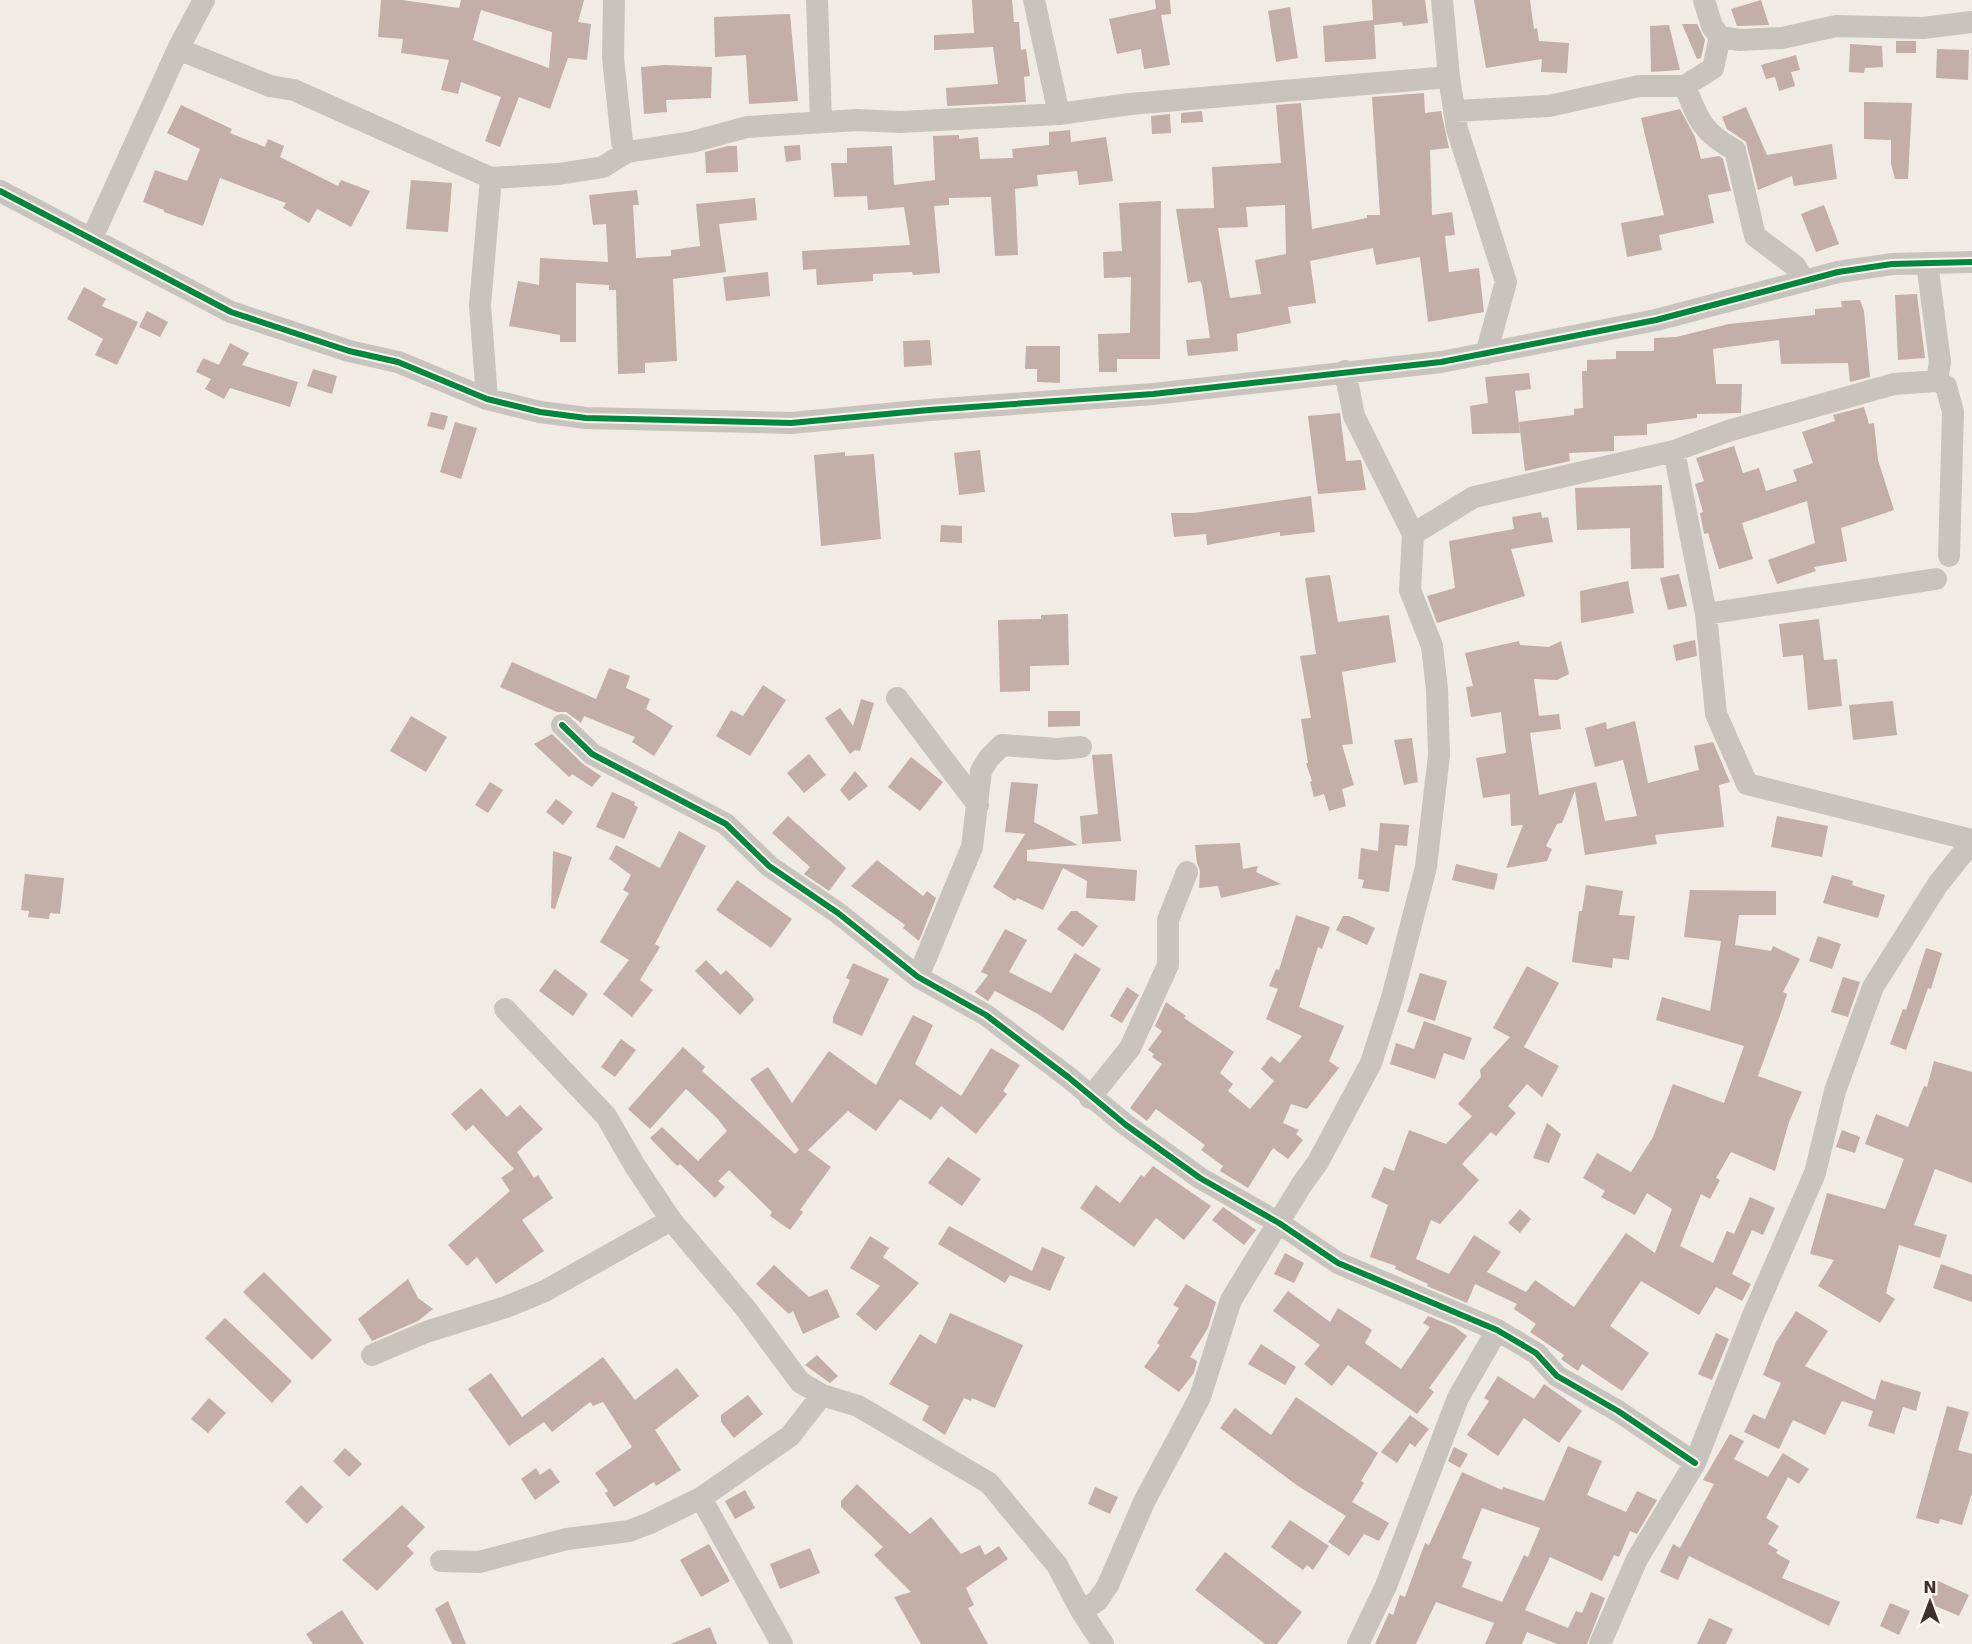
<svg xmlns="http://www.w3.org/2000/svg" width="1972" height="1644" viewBox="0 0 1972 1644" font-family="'DejaVu Sans',sans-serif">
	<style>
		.building { fill: #c3afa7; fill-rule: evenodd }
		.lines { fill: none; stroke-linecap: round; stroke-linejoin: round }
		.minor { stroke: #c9c3be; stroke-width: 22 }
		.cycleway-casing { stroke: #fbf5ee; stroke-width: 10 }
		.cycleway { stroke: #00873e; stroke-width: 6 }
	</style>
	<rect width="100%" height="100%" fill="#f0ebe5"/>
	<!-- building -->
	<path class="building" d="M381 0H402L459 8 461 0H584L578 22 591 24 587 60 568 58 550 109 519 97 500 147 485 141 501 97 461 82 458 94 441 90 449 60 401 53 403 39 378 37ZM481 10 552 32 549 68 473 40Z
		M972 0H1012L1014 22H1019L1021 50 1026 49 1030 76 1024 77 1026 102 947 106 946 88 998 84 993 47 934 50V35L974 33Z
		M1155 0H1170L1171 14 1161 15 1170 65 1144 69 1141 49 1117 54 1109 19 1156 9Z
		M1372 0H1425L1428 23 1403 26 1402 22 1374 25V22L1376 59 1325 62 1323 26 1373 20Z
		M1474 0H1530L1534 29 1537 28 1539 41 1569 43 1567 73 1541 72 1542 59 1486 68Z
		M1761 0 1769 25 1737 26 1731 9Z
		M1290 7 1298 58 1276 62 1268 11Z
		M790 14 798 101 749 104 746 55 715 57 714 17Z
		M1682 24H1697L1705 40 1701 58 1697 59Z
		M1669 25 1680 70 1651 72 1650 26Z
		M1896 41H1916V53H1896Z
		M1850 44 1882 46 1883 67 1865 68 1864 73 1849 72Z
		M1937 49 1969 50 1968 80 1936 78Z
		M1796 55 1800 70 1791 72 1795 86 1779 91 1775 77 1766 79 1761 65Z
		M664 65 712 67 711 98 666 100 667 112 644 114 641 67Z
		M1424 93 1425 113 1441 111 1449 148 1430 150 1432 215 1452 212 1455 235 1445 236 1449 272 1479 268 1484 312 1428 322 1420 257 1376 265 1373 248 1310 261 1316 303 1288 307 1291 323 1237 334 1238 351 1188 356 1186 340 1210 338 1202 285 1200 281 1188 283 1176 209 1214 208 1212 167 1281 163 1276 105 1301 103 1312 229 1367 218V215H1380L1372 97ZM1285 205 1286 254 1255 260 1261 294 1230 298 1218 228 1248 227 1246 207Z
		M1864 102 1912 103 1908 179H1895L1891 164V140L1864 139Z
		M181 105 232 129 230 133 265 147 268 139 284 146 280 157 338 186 341 180 370 191 351 227 317 209 309 223 283 208 286 203 220 178 203 226 164 212V210L143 202 155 170 187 181 200 149 167 133Z
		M1746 107 1767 155 1832 144 1837 179 1794 186 1792 176 1758 190 1746 142 1727 129 1722 117Z
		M1680 109 1695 137 1701 159 1719 156 1723 159 1731 191 1708 195 1714 223 1659 235 1662 250 1627 257 1621 223 1664 215 1641 118Z
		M1202 111 1203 122 1181 123V113Z
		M1170 114 1171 133 1152 134 1151 116Z
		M1070 130 1071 142 1106 137 1113 181 1079 185 1077 171 1037 175 1038 186 1015 189 1018 255 995 256 991 197 949 198V205L934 206 940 273 913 275 912 272 873 274V281L817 285 816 269 803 270 802 251 910 245 904 207 868 210 867 196 834 197 831 163H847V148L892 146 894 185 935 180 933 136 959 135V139L978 137 980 159 1013 158 1012 149 1049 145V132Z
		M800 145 801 160 786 162 784 146Z
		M728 146H737L738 172 706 173 705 152Z
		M411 180 452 183 448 232 406 229Z
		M637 190 639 205H633L636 258 671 256V250L700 246 696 204 755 198 757 220 719 224 726 272 673 279 677 361 645 363V373L618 374 616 290H609V285L576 283V342H560V335L509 326 518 281 539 285 540 258 608 262 606 224 593 225 589 195Z
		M1161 201 1160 359H1117V372H1099L1098 334 1130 333 1131 277 1104 278 1103 252 1122 251 1119 203Z
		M1824 205 1839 244 1816 252 1801 214Z
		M768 272 770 296 726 301 723 277Z
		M84 287 106 299 102 306 138 322 117 365 95 355 103 339 67 319Z
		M1917 294 1925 358 1898 360 1895 295Z
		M1860 300 1864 311 1870 377 1850 382 1848 363 1781 364 1779 340 1713 349 1716 384H1742L1741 413 1697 414V418L1647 424V435L1614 436V451L1569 453 1570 461 1525 471 1519 422 1574 415V409L1583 408 1582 371H1587V360L1616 359V351H1654V338L1676 337 1729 324 1815 315V309L1842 307 1841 301Z
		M147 311 168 322 160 337 139 327Z
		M930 340 932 365 904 367 903 341Z
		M230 343 249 353 242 365 298 382 290 407 230 388 224 399 205 389 211 379 196 372 203 358 219 365Z
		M1026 346H1060V383L1037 382V369H1025Z
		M313 369 337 376 332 394 307 386Z
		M1529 373 1531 389 1515 391 1520 433 1472 434 1470 406 1488 403 1485 377Z
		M1864 407 1869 424 1874 423 1878 460 1894 510 1841 528 1847 561 1814 567 1816 571 1777 584 1768 560 1815 543 1807 501 1742 523 1753 559 1719 569 1708 533 1704 534 1700 513 1703 512 1695 484 1704 481 1696 458 1734 446 1743 473 1759 468 1766 491 1797 481 1793 470 1813 463 1802 432 1835 421 1833 415Z
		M431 412 448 416 444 430 427 426Z
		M1340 413 1346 461 1361 460 1366 490 1318 494 1308 416Z
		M455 422 477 428 461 479 440 472Z
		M980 450 985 492 959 495 954 453Z
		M845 452V456L874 454 881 539 821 546 814 455Z
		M1662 485 1664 568 1631 569 1630 528 1577 530 1575 488Z
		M1311 496 1315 532 1280 536V532L1207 545 1206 534 1174 537 1171 513H1194Z
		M1541 512 1542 518 1548 517 1553 542 1511 549 1525 596 1437 623 1427 596 1455 588 1449 541 1514 529 1512 517Z
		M941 525 962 526V543L940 542Z
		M1679 574 1687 606 1668 610 1660 578Z
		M1330 575 1338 622 1389 615 1396 662 1342 672 1353 744 1342 745 1354 785 1342 789 1346 806 1329 811 1324 794 1314 797 1310 782 1312 781 1306 763H1308L1301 719 1311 718 1300 656 1316 654 1305 578Z
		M1628 581 1634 613 1581 623 1580 591Z
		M1068 614 1069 665 1030 666V691L1000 692 998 620 1041 619V615Z
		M1819 619 1824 660 1837 659 1842 706 1808 710 1803 655 1783 657 1779 624Z
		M1695 640 1697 656 1676 661 1673 645Z
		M1519 641 1520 645 1549 647 1561 641 1569 674 1557 680 1534 679 1539 716 1559 714 1561 729 1530 733 1539 795 1596 782 1605 821 1637 816 1623 760 1595 767 1585 728 1606 722 1607 729 1635 721 1648 783 1699 770 1694 746 1713 742 1730 782 1719 785 1724 827 1655 835 1657 844 1585 855 1575 791 1562 823 1557 824 1546 846 1552 849 1547 861 1506 868 1523 825 1511 826 1510 794 1483 798 1476 758 1506 753 1501 712 1471 717 1466 687 1473 686 1465 653Z
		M512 662 596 699 609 668 630 676 626 688 650 699 646 709 673 726 654 756 632 742 635 737 584 716 581 723 566 712H557L500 687Z
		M763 685 786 700 750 756 716 736 731 710 743 716Z
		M861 699 874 703 860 751 855 750 850 754 825 718 840 708 853 726Z
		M1893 701 1897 735 1853 740 1849 705Z
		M1048 711H1080V726L1048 727Z
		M411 716 447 737 426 772 390 751Z
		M552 734 583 764 601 776 592 787 572 774 569 777 534 744Z
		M1412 738 1418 782 1404 785 1394 740Z
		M809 754 826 775 804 793 787 773Z
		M1112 754 1121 841 1082 844 1080 816 1098 814 1092 755Z
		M911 757 943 782 920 811 888 787Z
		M855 771 868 786 849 801 840 790Z
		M490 782 503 790 488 813 475 805Z
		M1011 782 1038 784 1034 822 1078 845 1027 850V861L1137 870 1135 901 1086 898 1087 881 1063 868 1043 910 1017 898 1015 901 993 887 1025 834 1005 832Z
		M612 792 635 802 634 805 638 807 624 839 596 827Z
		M556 799 573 812 563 825 546 812Z
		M788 816 846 868 829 891 804 874 810 867 772 833Z
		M1777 816 1828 826 1822 857 1771 847Z
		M1380 823 1409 825 1407 846 1395 845 1389 892 1362 888 1364 880 1358 879 1361 848 1378 851Z
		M679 831 706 846 655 944 660 947 640 980 653 990 632 1017 603 994 629 960 600 942 629 893 623 890 631 875 609 859 616 845 660 868Z
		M1240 843 1243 869 1258 866 1256 872 1281 884 1221 898 1218 886 1199 888 1200 871 1197 863 1195 845Z
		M553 851 572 857 555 909 551 908Z
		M877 860 923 896 927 891 936 898 919 941 903 928 905 925 851 886Z
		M1456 864 1498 874 1494 890 1452 880Z
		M25 874 64 878 60 914 50 913 49 919 28 917 29 911 21 910Z
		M1832 875 1853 881 1852 885 1885 895 1878 918 1823 903Z
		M737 880 792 919 771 948 716 910Z
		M1586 885 1623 891 1619 915 1635 916 1629 960 1613 958 1612 968 1572 962 1579 911H1582Z
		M1690 890 1776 891V915H1739L1735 945 1771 951 1773 946 1800 959 1783 992 1787 994 1782 1010 1758 1076 1802 1092 1789 1122 1775 1171 1731 1152 1716 1178 1720 1180 1710 1199 1701 1194 1680 1246 1713 1263 1727 1231 1734 1234 1750 1197 1775 1208 1763 1235 1752 1230 1732 1274 1751 1284 1742 1301 1716 1287 1699 1315 1641 1281 1610 1326 1649 1353 1622 1391 1582 1364 1578 1371 1561 1359 1564 1355 1530 1332 1536 1324 1514 1309 1517 1304 1475 1284 1467 1303 1427 1286 1428 1284 1395 1269 1396 1266 1370 1257 1388 1205 1371 1197 1384 1167 1394 1171 1409 1130 1446 1144 1472 1116 1458 1104 1481 1077 1480 1070 1510 1037 1493 1028 1527 966 1559 983 1524 1047 1559 1066 1542 1097 1527 1084 1508 1106 1516 1113 1496 1136 1491 1132 1462 1164 1479 1180 1440 1224 1431 1220 1416 1259 1449 1274 1474 1235 1501 1252 1487 1272 1526 1292 1535 1280 1574 1307 1626 1233 1655 1253 1672 1209 1647 1193 1635 1215 1601 1197 1605 1191 1583 1178 1597 1153 1631 1172 1653 1137 1673 1084 1724 1103 1744 1046 1656 1020 1662 997 1710 1011 1721 941 1684 937Z
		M1071 911H1077L1098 926 1083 947 1057 929Z
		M1296 915 1330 927 1322 949 1318 947 1299 1007 1344 1026 1329 1061 1339 1068 1307 1109 1291 1104 1283 1123 1299 1130 1296 1134 1303 1140 1288 1159 1273 1148 1248 1188 1220 1171 1223 1166 1201 1150 1205 1145 1156 1109 1147 1121 1130 1108 1162 1064 1152 1057 1154 1054 1148 1050 1162 1031 1155 1026 1166 1002 1186 1016 1184 1018 1234 1052 1220 1073 1233 1084 1228 1091 1250 1109 1274 1081 1261 1069 1271 1056 1280 1063 1302 1036 1266 1019 1278 989 1269 986 1276 969 1279 970Z
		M1343 916H1349L1375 928 1367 945 1336 930Z
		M1005 929 1027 940 1009 972 1051 993 1075 953 1101 969 1063 1031 1038 1014 995 991 988 1001 975 992 988 975 981 972Z
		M1818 936 1841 944 1832 969 1809 961Z
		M1926 948 1942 953 1931 989 1928 988 1906 1050 1890 1044 1903 1009 1906 1010Z
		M706 960 721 975 726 970 752 996 754 1000 740 1015 695 971Z
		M853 963 889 979 862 1036 833 1023V1017L850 980 846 978Z
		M555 969 588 994 573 1016 539 991Z
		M1420 973 1447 981 1435 1021 1407 1012Z
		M1843 977 1860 982 1848 1017 1831 1012Z
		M1127 987 1139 995 1122 1023 1110 1016Z
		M913 1015 933 1025 915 1064 961 1096 991 1048 1020 1065 1003 1091 1007 1094 976 1134 941 1106 931 1120 900 1099 876 1131 848 1111 808 1150 831 1167 800 1210 803 1212 790 1230 770 1216 772 1212 729 1170 718 1181 725 1187 715 1198 680 1164 677 1166 650 1138 662 1127 698 1161 727 1131 717 1118 686 1089 650 1129 628 1109 683 1047 705 1067 702 1071 795 1154 799 1150 750 1079 768 1067 792 1103 829 1051 876 1085Z
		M1424 1021 1472 1038 1464 1060 1444 1053 1435 1079 1390 1064 1396 1043 1414 1049Z
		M621 1039 636 1050 615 1077 601 1067Z
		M1934 1061 1972 1072V1183L1935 1169 1914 1225 1947 1235 1940 1258 1899 1245 1886 1293 1895 1299 1880 1323 1818 1286 1834 1260 1810 1254 1827 1193 1885 1209 1904 1159 1865 1144 1876 1114 1908 1127 1924 1086 1927 1087Z
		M481 1088 507 1117 520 1105 543 1129 517 1152 534 1178 538 1175 553 1198 522 1220 544 1251 496 1284 477 1257 467 1266 448 1245 510 1191 501 1178 514 1169 473 1125 466 1131 451 1114Z
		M1547 1123 1561 1134 1549 1163 1533 1158Z
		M1842 1130 1860 1137 1855 1153 1836 1147Z
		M948 1157 981 1179 962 1206 928 1183Z
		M1153 1166 1211 1206 1184 1240 1156 1218 1134 1247 1080 1208 1096 1185 1120 1203 1141 1175 1144 1177Z
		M1223 1207 1256 1230 1244 1245 1212 1220Z
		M1520 1209 1531 1219 1520 1233 1508 1223Z
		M949 1226 1032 1271 1042 1247 1065 1257 1050 1291 1010 1275 1005 1283 938 1244Z
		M870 1236 889 1248 883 1257 919 1283 876 1331 856 1314 880 1286 850 1268Z
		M1285 1253 1304 1263 1294 1283 1274 1274Z
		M1941 1264 1972 1275V1302L1933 1288Z
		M774 1265 809 1297 827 1289 840 1317 803 1334 793 1311 789 1314 756 1284Z
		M264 1272 332 1340 312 1360 243 1292Z
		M408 1279 418 1298 433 1309 418 1321 372 1341 358 1319Z
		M1186 1284 1216 1302 1208 1328 1190 1357 1197 1361 1194 1373 1179 1392 1144 1367 1160 1345 1157 1343 1179 1308 1173 1305Z
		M1288 1291 1330 1322 1338 1308 1372 1330 1365 1343 1401 1369 1430 1327 1423 1323 1428 1316 1455 1327 1467 1336 1429 1388 1434 1392 1417 1414 1348 1365 1332 1386 1304 1364 1320 1345 1273 1311Z
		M1796 1311 1828 1331 1805 1366 1875 1400 1881 1380 1921 1392 1916 1411 1903 1407 1894 1434 1868 1426 1873 1411 1842 1401 1825 1435 1793 1420 1779 1449 1744 1432 1753 1414 1765 1419 1781 1383 1763 1375 1776 1342Z
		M950 1313 1023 1345 995 1408 972 1398 971 1401 964 1398 945 1435 922 1420 929 1406 889 1384 920 1334 936 1344Z
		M225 1318 292 1381 272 1403 205 1338Z
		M1716 1333 1729 1339 1712 1380 1698 1374Z
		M1261 1344 1296 1367 1285 1385 1248 1364Z
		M817 1355 838 1376 830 1383 805 1365Z
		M603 1357 635 1400 677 1368 699 1396 655 1430 681 1470 656 1486 654 1482 614 1507 605 1493 608 1491 595 1473 632 1447 603 1402 593 1406 590 1402 552 1432 544 1422 509 1446 468 1389 491 1373 522 1417Z
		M1498 1376 1534 1399 1544 1384 1582 1411 1559 1443 1524 1418 1498 1456 1467 1435 1489 1401 1484 1398Z
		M748 1395 763 1414 734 1438 721 1422V1415Z
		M1296 1397 1378 1453 1361 1481 1364 1483 1352 1502 1389 1523 1379 1541 1364 1534 1349 1556 1328 1542 1346 1516 1298 1486 1220 1428 1235 1408 1271 1435Z
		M209 1398 226 1413 208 1433 191 1419Z
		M1947 1406 1969 1412 1958 1450 1972 1454V1493L1962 1525 1940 1519 1939 1524 1916 1518Z
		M1410 1415 1429 1429 1415 1447 1410 1443 1397 1463 1381 1452Z
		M1730 1434 1744 1441 1734 1459 1768 1477 1783 1453 1809 1469 1799 1484 1788 1477 1766 1518 1779 1526 1768 1544 1778 1550 1776 1553 1790 1561 1782 1578 1840 1602 1829 1626 1689 1556 1678 1580 1660 1572 1673 1544 1680 1548 1714 1484 1703 1480Z
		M1568 1446 1602 1461 1587 1495 1626 1512 1637 1491 1657 1500 1637 1534 1630 1531 1619 1557 1614 1555 1602 1581 1550 1557 1525 1610 1568 1628 1576 1611 1582 1613 1591 1592 1605 1598 1587 1644H1557L1527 1632 1522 1644H1485L1494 1623 1436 1602 1416 1644H1375L1389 1613 1393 1615 1400 1595 1405 1597 1425 1543 1429 1545 1462 1472 1502 1490 1503 1487 1544 1501ZM1482 1508 1540 1528 1528 1557 1524 1555 1502 1602 1462 1587 1472 1562 1462 1558Z
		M1454 1447 1468 1454 1460 1468 1448 1461Z
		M345 1448 362 1464 349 1477 333 1461Z
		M536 1468 540 1475 550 1468 560 1482 535 1500 521 1479Z
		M857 1484 910 1534 931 1517 961 1554 980 1545 985 1555 999 1546 1008 1559 966 1588 974 1605 968 1608 988 1644H921L894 1597 911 1592 874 1555 883 1547 841 1507V1501Z
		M301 1485 323 1507 307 1524 285 1502Z
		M1095 1487 1118 1497 1110 1514 1088 1504Z
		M745 1490 755 1508 735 1519 725 1501Z
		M402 1505 425 1527 407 1546 414 1553 377 1591 342 1560Z
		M1290 1520 1329 1546 1313 1570 1307 1565 1303 1570 1271 1547Z
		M709 1544 730 1581 701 1597 680 1560Z
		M810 1548 820 1573 780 1589 770 1564Z
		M1225 1552 1302 1612 1277 1644H1265L1195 1590Z
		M1936 1580 1969 1595 1959 1616 1926 1602Z
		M448 1601 466 1644H452L435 1609Z
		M1890 1603 1910 1611 1899 1635 1880 1626Z
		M342 1610 364 1644H313L306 1634Z
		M1709 1618 1733 1629 1726 1644H1697Z
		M710 1627 717 1644H671Z"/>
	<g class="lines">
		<!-- minor -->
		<path class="minor" d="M614 0 613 58 622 142 627 152
			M817 0 821 122
			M1034 0 1059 114
			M1442 0 1449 77 1457 129 1506 282 1486 354
			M1704 0 1712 26 1720 37 1740 40 1782 38 1836 26 1923 28 1972 22
			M178 49 270 86 294 90 491 178 559 174 603 167 627 152 692 142 747 127 857 120 900 122 1059 114 1130 104 1449 77
			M1685 86C1698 120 1703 133 1735 150L1755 236 1795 266 1805 281
			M1454 111 1549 106 1639 86H1685L1713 68 1720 37
			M0 191 231 312 349 351 398 362 487 399 540 412 586 418 791 423 929 410 1153 394 1441 362 1656 320 1838 272 1892 264 1972 262
			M92 238 178 49 204 0
			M1937 381 1946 386 1953 412 1949 556
			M487 399 480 305 491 178
			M1674 451 1706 614 1716 714 1747 784 1972 840
			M1413 534 1474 497 1674 451 1728 431 1894 384 1937 381 1940 362 1927 263
			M1706 614 1936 579
			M897 698 978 805
			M562 725 592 754 726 824 769 866 838 913 918 977 986 1015 1068 1077 1126 1125 1200 1178 1279 1223 1338 1263 1497 1330 1536 1353 1557 1376 1618 1411 1695 1463
			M918 977 972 847 981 771 989 758 1002 745 1057 749 1081 747
			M505 1009 606 1116 635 1166 671 1220 746 1309 800 1382 822 1395 858 1406 989 1483 1057 1565 1082 1612 1103 1644
			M1090 1098 1130 1048 1168 965V920L1187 872
			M372 1355 426 1332 506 1307 545 1291 671 1220
			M701 1498 782 1644
			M441 1561 479 1562 567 1539 629 1531 650 1523 701 1498 790 1436 822 1395
			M1082 1612 1098 1600 1108 1585 1144 1502 1200 1397 1231 1300 1302 1184 1318 1162 1371 1063 1392 998 1426 867 1439 755 1437 689 1432 646 1410 590 1413 534 1354 416 1345 371
			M1358 1644 1386 1586 1458 1398 1497 1330
			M1600 1644 1637 1559 1695 1463 1752 1318 1815 1173 1835 1091 1873 987 1938 884 1972 842"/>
		<defs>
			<path id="cycleway" d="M0 191 231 312 349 351 398 362 487 399 540 412 586 418 791 423 929 410 1153 394 1441 362 1656 320 1838 272 1892 264 1972 262
				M562 725 592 754 726 824 769 866 838 913 918 977 986 1015 1068 1077 1126 1125 1200 1178 1279 1223 1338 1263 1497 1330 1536 1353 1557 1376 1618 1411 1695 1463"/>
		</defs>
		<!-- cycleway casing -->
		<use href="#cycleway" class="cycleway-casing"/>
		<!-- cycleway -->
		<use href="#cycleway" class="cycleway"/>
	</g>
	<!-- north arrow -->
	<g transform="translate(1930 1602)" stroke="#fbf5ee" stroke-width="4.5" paint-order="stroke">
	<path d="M0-4.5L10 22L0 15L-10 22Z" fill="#3b302b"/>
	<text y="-9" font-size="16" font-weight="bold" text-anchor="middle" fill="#3b302b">N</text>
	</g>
</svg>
